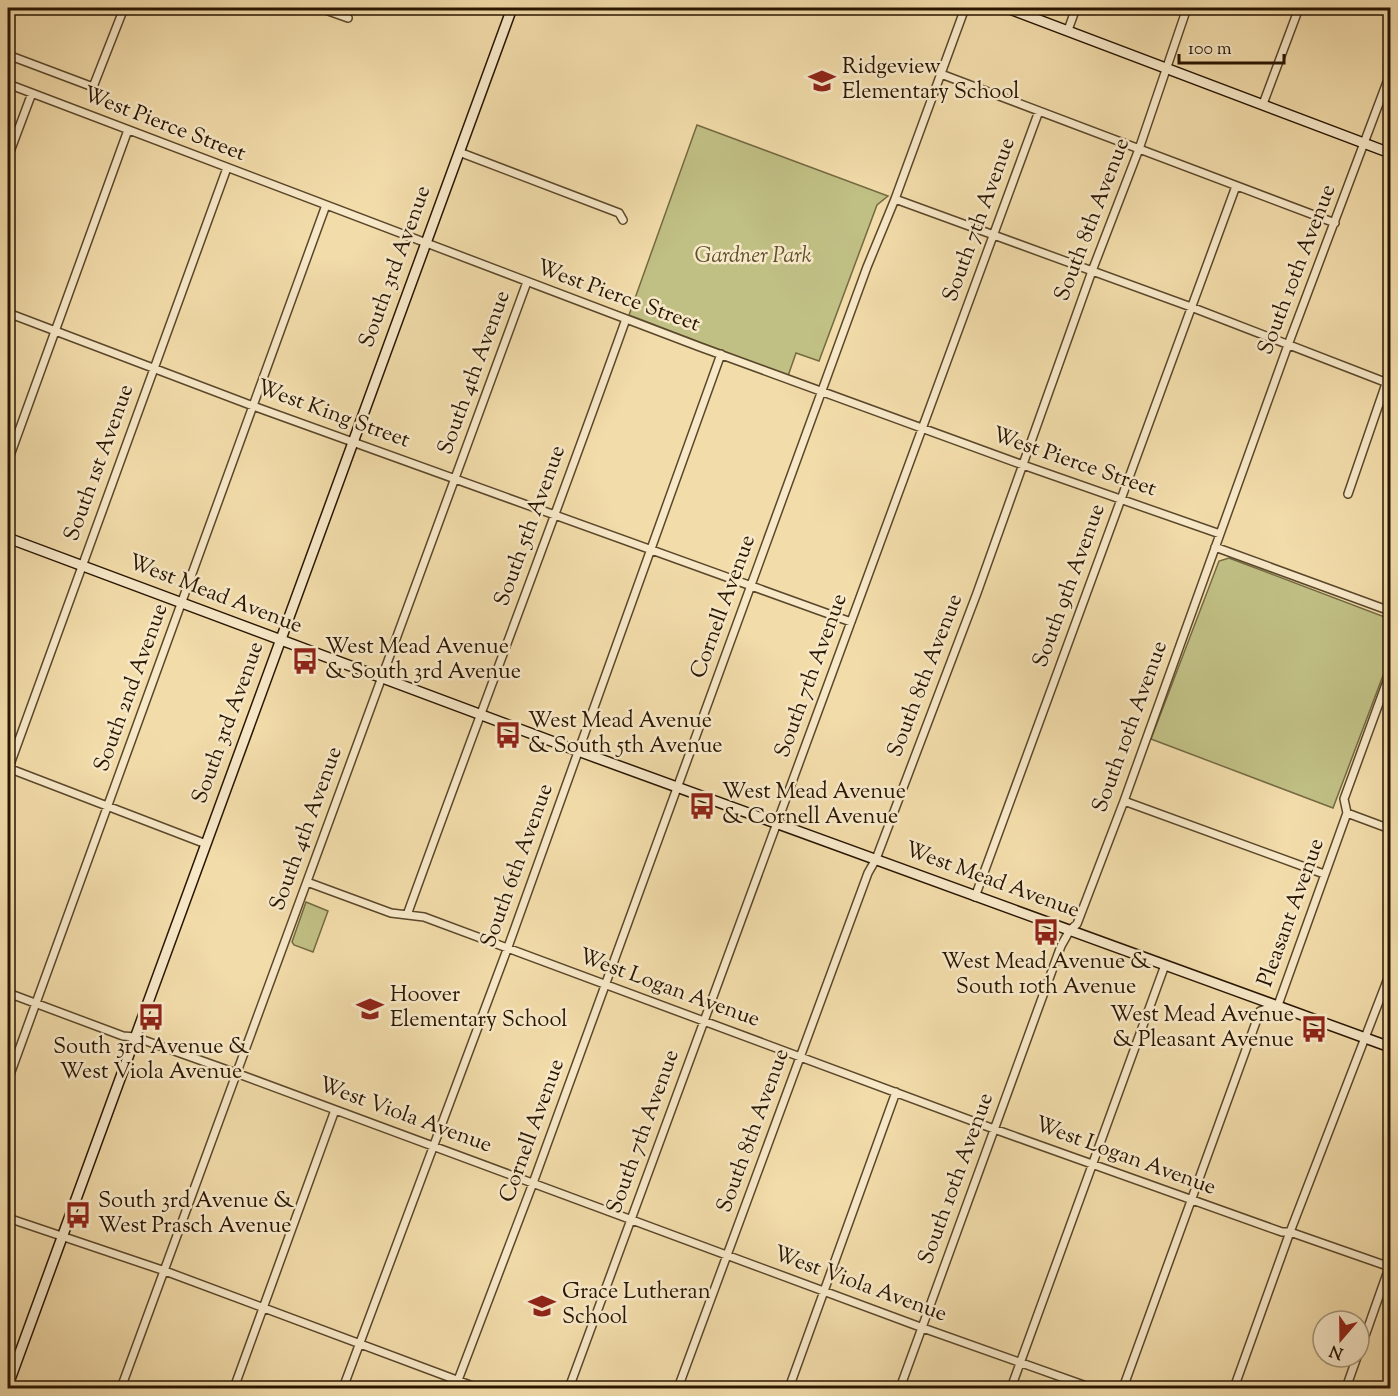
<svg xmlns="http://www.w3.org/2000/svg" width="1398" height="1396" viewBox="0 0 1398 1396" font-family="'Sorts Mill Goudy',serif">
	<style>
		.green { fill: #c0bf84; stroke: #746a42; stroke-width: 1.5 }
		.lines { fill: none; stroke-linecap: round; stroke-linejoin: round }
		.street-casing { stroke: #5a472a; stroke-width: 10 }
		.secondary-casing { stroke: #281500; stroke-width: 12 }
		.street { stroke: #f7e8c8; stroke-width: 7 }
		.secondary { stroke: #f7e8c8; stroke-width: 9 }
		.labels { text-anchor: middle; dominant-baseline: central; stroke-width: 5; stroke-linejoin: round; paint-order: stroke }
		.poi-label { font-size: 22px; fill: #281500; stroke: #f7e8c8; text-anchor: start }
		.street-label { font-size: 22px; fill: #281500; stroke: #f7e8c8 }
		.park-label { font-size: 22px; font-style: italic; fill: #5d502e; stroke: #f7e8c8 }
	</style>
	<rect width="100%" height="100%" fill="#f2dcaa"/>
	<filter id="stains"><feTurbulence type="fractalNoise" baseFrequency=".00333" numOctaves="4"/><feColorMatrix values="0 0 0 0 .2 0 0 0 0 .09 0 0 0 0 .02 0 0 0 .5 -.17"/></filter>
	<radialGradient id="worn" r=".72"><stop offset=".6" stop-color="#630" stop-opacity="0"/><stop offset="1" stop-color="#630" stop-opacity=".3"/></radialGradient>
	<!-- green -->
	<path class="green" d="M697 125 888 196 877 205 819 361 796 353 788 376 629 315Z
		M1229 558 1390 619V657L1333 808 1151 739 1219 561Z
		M306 902 328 911 313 952 294 945 292 942Z"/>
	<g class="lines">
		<defs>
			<path id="street" d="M320 8 348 18
				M8 13 10 8
				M1068 30 1076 8
				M8 55 93 87 124 8
				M941 74 1335 223
				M8 84 700 347 1023 465 1220 534
				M1263 104 1299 8
				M459 152 619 213 623 220
				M8 157 32 93
				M895 199 1191 307 1390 384
				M8 313 253 406 851 622
				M8 461 128 130
				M1348 494 1390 372
				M1215 547 1390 611
				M8 768 206 844
				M8 770 227 168
				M1124 801 1324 874
				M1347 813 1390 829
				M307 882 391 913 424 917 994 1129 1282 1232H1290L1390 1267
				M975 897 1236 186
				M407 915C479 716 555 518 626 319
				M8 993 123 1036 135 1037 236 1073 923 1328 1092 1388
				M8 1080 326 205
				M8 1218 165 1271 478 1388
				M1359 1353 1390 1265
				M121 1388 527 282
				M234 1388 335 1110
				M343 1388 508 947 721 354
				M455 1388 533 1183 867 267 895 199 965 8
				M569 1388 1039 111
				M678 1388 868 873 876 859 977 593 1092 271 1139 149 1187 8
				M789 1388 896 1092
				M900 1388 1061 946 1070 930 1077 924 1124 801 1288 345 1390 74
				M1011 1388 1165 965
				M1123 1388 1260 1011 1278 1005 1347 813 1344 799 1390 673
				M1234 1388 1290 1232 1390 973
				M1346 1388 1357 1357"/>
			<path id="secondary" d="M1007 8 1390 153
				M8 538 578 751 1390 1047
				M8 1385 512 8"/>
		</defs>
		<!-- street casing -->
		<use href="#street" class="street-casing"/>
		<!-- secondary casing -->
		<use href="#secondary" class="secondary-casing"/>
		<!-- street -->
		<use href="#street" class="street"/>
		<!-- secondary -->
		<use href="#secondary" class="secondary"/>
	</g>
	<!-- icons -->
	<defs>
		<symbol id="school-bare" viewBox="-9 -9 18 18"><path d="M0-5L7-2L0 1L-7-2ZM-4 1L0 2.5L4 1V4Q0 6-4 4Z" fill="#8f2418" stroke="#f7e8c8" stroke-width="2.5" paint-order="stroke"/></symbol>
		<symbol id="bus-bare" viewBox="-9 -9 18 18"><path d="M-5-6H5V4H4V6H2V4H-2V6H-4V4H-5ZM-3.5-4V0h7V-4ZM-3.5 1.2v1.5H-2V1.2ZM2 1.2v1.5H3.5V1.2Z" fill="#8f2418" stroke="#f7e8c8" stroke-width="2.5" paint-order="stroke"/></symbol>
	</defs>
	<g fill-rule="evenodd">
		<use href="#school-bare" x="803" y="62" width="38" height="38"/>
		<use href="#bus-bare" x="286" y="642" width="38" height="38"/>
		<use href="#bus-bare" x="489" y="716" width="38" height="38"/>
		<use href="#bus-bare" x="683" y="787" width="38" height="38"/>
		<use href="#bus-bare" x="1027" y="913" width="38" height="38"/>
		<use href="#school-bare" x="351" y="990" width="38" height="38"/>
		<use href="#bus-bare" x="132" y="998" width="38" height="38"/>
		<use href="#bus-bare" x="1295" y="1010" width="38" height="38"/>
		<use href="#bus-bare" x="59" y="1196" width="38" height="38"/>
		<use href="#school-bare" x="523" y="1287" width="38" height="38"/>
	</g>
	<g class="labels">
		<!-- poi labels -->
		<g class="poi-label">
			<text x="842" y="68">Ridgeview<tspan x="842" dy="25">Elementary School</tspan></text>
			<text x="325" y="648">West Mead Avenue<tspan x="325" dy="25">&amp; South 3rd Avenue</tspan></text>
			<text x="528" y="722">West Mead Avenue<tspan x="528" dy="25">&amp; South 5th Avenue</tspan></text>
			<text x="722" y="793">West Mead Avenue<tspan x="722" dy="25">&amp; Cornell Avenue</tspan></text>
			<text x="1046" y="963" text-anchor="middle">West Mead Avenue &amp;<tspan x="1046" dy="25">South 10th Avenue</tspan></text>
			<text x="390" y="996">Hoover<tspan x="390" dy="25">Elementary School</tspan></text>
			<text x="1294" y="1016" text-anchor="end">West Mead Avenue<tspan x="1294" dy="25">&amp; Pleasant Avenue</tspan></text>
			<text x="151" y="1048" text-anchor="middle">South 3rd Avenue &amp;<tspan x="151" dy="25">West Viola Avenue</tspan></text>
			<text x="98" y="1202">South 3rd Avenue &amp;<tspan x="98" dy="25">West Prasch Avenue</tspan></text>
			<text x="562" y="1293">Grace Lutheran<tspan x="562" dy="25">School</tspan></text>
		</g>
		<!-- street labels -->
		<g class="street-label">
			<text transform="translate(164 125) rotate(21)">West Pierce Street</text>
			<text transform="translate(980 220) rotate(-70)">South 7th Avenue</text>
			<text transform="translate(1093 220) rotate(-69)">South 8th Avenue</text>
			<text transform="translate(396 267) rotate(-70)">South 3rd Avenue</text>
			<text transform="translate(1298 270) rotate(-69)">South 10th Avenue</text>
			<text transform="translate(618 297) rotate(20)">West Pierce Street</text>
			<text transform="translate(475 373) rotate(-70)">South 4th Avenue</text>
			<text transform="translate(333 415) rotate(20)">West King Street</text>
			<text transform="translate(100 463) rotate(-70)">South 1st Avenue</text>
			<text transform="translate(1074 463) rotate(19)">West Pierce Street</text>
			<text transform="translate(531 526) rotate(-70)">South 5th Avenue</text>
			<text transform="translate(1070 586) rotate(-70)">South 9th Avenue</text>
			<text transform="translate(215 595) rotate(21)">West Mead Avenue</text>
			<text transform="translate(724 607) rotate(-70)">Cornell Avenue</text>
			<text transform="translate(812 676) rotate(-70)">South 7th Avenue</text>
			<text transform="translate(926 676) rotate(-69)">South 8th Avenue</text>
			<text transform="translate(132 688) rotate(-70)">South 2nd Avenue</text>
			<text transform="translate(229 723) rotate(-70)">South 3rd Avenue</text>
			<text transform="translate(1131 727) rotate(-70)">South 10th Avenue</text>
			<text transform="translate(307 829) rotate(-70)">South 4th Avenue</text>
			<text transform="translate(518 866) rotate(-70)">South 6th Avenue</text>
			<text transform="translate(992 881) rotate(20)">West Mead Avenue</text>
			<text transform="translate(1292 913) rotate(-70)">Pleasant Avenue</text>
			<text transform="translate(669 989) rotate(20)">West Logan Avenue</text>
			<text transform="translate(405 1116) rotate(20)">West Viola Avenue</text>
			<text transform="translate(533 1131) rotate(-70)">Cornell Avenue</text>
			<text transform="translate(754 1131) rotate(-70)">South 8th Avenue</text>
			<text transform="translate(644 1132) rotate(-70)">South 7th Avenue</text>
			<text transform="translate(1125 1157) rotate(20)">West Logan Avenue</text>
			<text transform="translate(957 1179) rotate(-70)">South 10th Avenue</text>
			<text transform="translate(860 1285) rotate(20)">West Viola Avenue</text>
		</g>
		<!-- park labels -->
		<g class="park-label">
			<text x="753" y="257">Gardner Park</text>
		</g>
	</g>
	<!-- margin -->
	<rect width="1398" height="1396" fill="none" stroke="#f2dcaa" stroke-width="30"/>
	<rect x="9" y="9" width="1380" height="1378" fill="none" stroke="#281500" stroke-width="3"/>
	<rect x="15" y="15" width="1368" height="1366" fill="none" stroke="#281500" stroke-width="1.5"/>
	<!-- north arrow -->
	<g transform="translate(1341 1339) rotate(200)"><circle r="28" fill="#f7e8c8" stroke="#a49478" stroke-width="1.5"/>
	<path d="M0-4.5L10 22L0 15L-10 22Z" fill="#8f2418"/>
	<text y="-9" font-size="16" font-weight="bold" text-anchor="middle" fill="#281500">N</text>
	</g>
	<!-- scale -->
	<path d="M1179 54v9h105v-9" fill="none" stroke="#281500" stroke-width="3"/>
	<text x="1188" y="54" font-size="18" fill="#281500" stroke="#f7e8c8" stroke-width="4.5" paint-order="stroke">100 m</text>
	<rect width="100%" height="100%" filter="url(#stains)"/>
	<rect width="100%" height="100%" fill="url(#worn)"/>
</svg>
